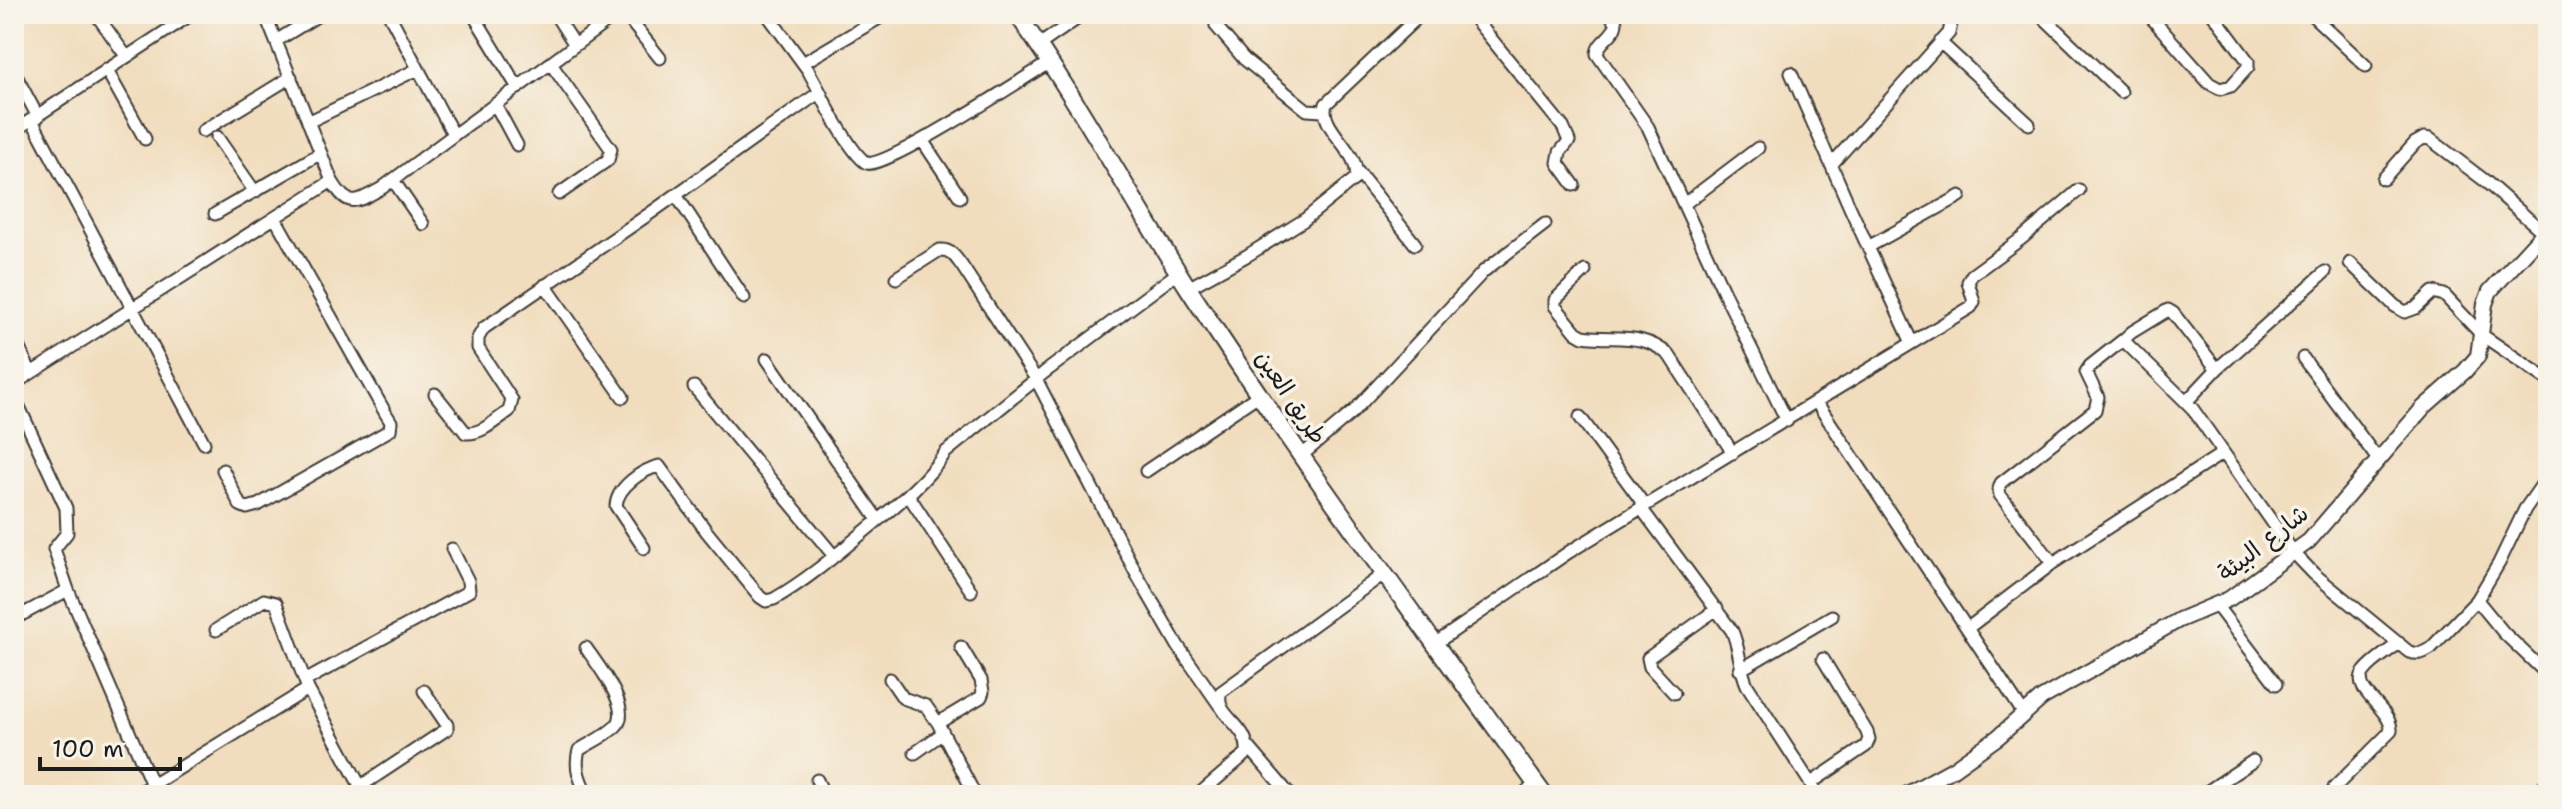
<svg xmlns="http://www.w3.org/2000/svg" width="2562" height="809" viewBox="0 0 2562 809" font-family="'Shantell Sans','Playpen Sans Arabic',sans-serif">
	<style>
		.lines { fill: none; stroke-linecap: round; stroke-linejoin: round }
		.minor-casing { stroke: #3c3934; stroke-width: 15 }
		.tertiary-casing { stroke: #3c3934; stroke-width: 18 }
		.secondary-casing { stroke: #3c3934; stroke-width: 20 }
		.minor { stroke: #fff; stroke-width: 11 }
		.tertiary { stroke: #fff; stroke-width: 14 }
		.secondary { stroke: #fff; stroke-width: 16 }
		.labels { text-anchor: middle; dominant-baseline: central; stroke-width: 7; stroke-linejoin: round; paint-order: stroke }
		.street-label { font-size: 24px; fill: #1c1c1c; stroke: #f7f3e8 }
	</style>
	<rect width="100%" height="100%" fill="#f7f3e8"/>
	<filter id="ink" filterUnits="userSpaceOnUse"><feTurbulence type="fractalNoise" baseFrequency=".0125" numOctaves="2"/><feDisplacementMap in="SourceGraphic" scale="16" xChannelSelector="R" yChannelSelector="G"/><feConvolveMatrix kernelMatrix="1 2 1 2 8 2 1 2 1" color-interpolation-filters="sRGB"/></filter>
	<filter id="wash" filterUnits="userSpaceOnUse"><feTurbulence type="fractalNoise" baseFrequency=".006" numOctaves="4" result="noise"/><feDisplacementMap in="SourceGraphic" scale="32" xChannelSelector="R" yChannelSelector="G"/><feGaussianBlur stdDeviation="1.8" result="paint"/><feColorMatrix in="noise" values="0 0 0 0 0 0 0 0 0 0 0 0 0 0 0 0 0 1.4 0 .05"/><feComposite in="paint" operator="in"/></filter>
	<g filter="url(#wash)">
		<rect width="100%" height="100%" fill="#f1ddbd"/>
	</g>
	<g filter="url(#ink)">
		<g class="lines">
			<defs>
				<path id="minor" d="M96 14 126 56
					M265 14 332 181C349 210 357 202 382 188L617 14
					M389 14 453 134
					M473 14 518 88
					M555 14 575 45
					M625 14 660 58
					M767 14 808 70 820 92
					M1224 14 1216 22V26L1244 59 1307 110 1323 111
					M1471 14 1563 127 1569 141 1560 152 1558 163 1574 185
					M1610 14 1616 23C1615 37 1598 40 1597 54L1648 127 1727 299 1787 421
					M2040 14 2121 92
					M2148 14 2209 83 2220 89 2231 86 2248 67V61L2213 14
					M2311 14 2366 66
					M276 41 320 14
					M1940 42 2029 124
					M1039 45 1084 14
					M803 63 886 14
					M551 64 611 149 608 160 559 194
					M106 69 145 139
					M14 72 38 117
					M1791 73 1851 210 1912 343
					M495 104 517 145
					M32 120 204 443
					M308 122 418 69
					M14 131 192 14
					M203 131 291 77
					M217 137 255 192
					M922 140 960 197
					M1831 165 1949 33 1951 24 1945 14
					M1357 171 1415 244
					M2383 179 2415 143 2424 138 2430 139 2484 180 2543 232
					M393 180 423 224
					M676 195 744 298
					M1684 204 1758 148
					M215 214 321 153
					M1868 247 1960 196
					M2350 263 2395 306 2405 312 2416 308 2433 292 2444 295 2482 335 2548 380
					M1585 271 1555 300V306L1576 332 1583 336C1616 341 1641 331 1669 355L1733 453
					M896 278 940 250C951 249 956 258 962 266L1036 379 1137 575 1178 646 1220 706
					M545 285 623 397
					M1188 288 1248 255 1304 220 1356 178C1361 151 1318 129 1326 104L1421 14
					M14 338 31 373
					M2123 340 2090 366 2086 372 2098 397 2095 410 2001 483 1999 489 2000 495 2053 563 2223 453
					M2303 358 2379 461
					M767 359 878 520
					M2217 369 2325 272
					M14 384 332 181
					M694 387 834 556
					M435 394 466 433C482 434 496 420 509 411L512 400 478 348V338L484 328 652 212 820 92C826 106 854 157 867 163 881 171 1028 76 1050 62
					M14 396 66 508 67 533 54 549 68 590 152 785 308 689 365 795
					M2186 402 2217 369 2173 313 2168 310 2132 332 2123 340 2186 402 2192 408 2294 553 2314 574 2409 652C2419 655 2423 653 2431 648L2477 600 2499 563 2525 509 2548 476
					M1817 403 2024 714
					M1580 417 1645 506
					M1301 456 1354 411 1484 271 1545 224
					M223 470 240 505 247 508 258 505 390 430 391 422 386 414 275 218
					M1146 471 1260 394
					M909 496 971 591
					M1641 508 1732 631C1740 649 1739 667 1747 685L1818 795
					M644 548 616 506C617 487 642 470 659 466L707 532 760 597 766 601 774 599C807 580 836 555 865 531 895 506 924 484 946 452L1045 372 1179 272
					M14 600 21 615
					M2477 600 2504 633 2548 675
					M2216 605 2276 684
					M14 619 68 590
					M1968 628 2053 563
					M216 630 264 600 276 603 305 681
					M1436 643 1569 552 1971 307 1974 302 1968 282 1972 275 2021 239 2079 190
					M586 648C597 664 633 709 616 726 606 736 590 743 579 750 574 767 580 780 587 795
					M1740 670 1832 616
					M890 679 903 698 926 706 938 723
					M308 689 305 681 312 677 469 591 468 581 452 549
					M1674 693 1650 667 1648 658 1717 609
					M943 733 938 723 981 697 983 692 981 680 961 647
					M1248 746 1290 795
					M915 753 943 733 975 795
					M817 780 824 795
					M1811 783 1866 746 1869 739 1867 732 1823 659
					M361 786 447 729V725L424 691
					M2334 788 2391 731C2393 710 2350 690 2364 672 2372 661 2388 652 2399 643
					M134 795 152 785
					M1198 795 1247 753C1250 724 1212 716 1221 692L1385 573
					M1522 795 1536 784
					M2202 795 2253 761
					M2536 795 2548 781"/>
				<path id="tertiary" d="M1906 795 1953 769 1998 737 2042 698 2179 620 2229 599 2309 541 2423 408 2465 371 2478 356 2485 304 2490 291 2548 228"/>
				<path id="secondary" d="M1017 14C1080 103 1131 199 1190 291 1302 463 1424 629 1544 795"/>
			</defs>
			<!-- minor casing -->
			<use href="#minor" class="minor-casing"/>
			<!-- tertiary casing -->
			<use href="#tertiary" class="tertiary-casing"/>
			<!-- secondary casing -->
			<use href="#secondary" class="secondary-casing"/>
			<!-- minor -->
			<use href="#minor" class="minor"/>
			<!-- tertiary -->
			<use href="#tertiary" class="tertiary"/>
			<!-- secondary -->
			<use href="#secondary" class="secondary"/>
		</g>
	</g>
	<g class="labels">
		<!-- street labels -->
		<g class="street-label">
			<text transform="translate(1291 397) rotate(56)">طريق العين</text>
			<text transform="translate(2263 543) rotate(-38)">شارع البيئة</text>
		</g>
	</g>
	<!-- margin -->
	<rect width="2562" height="809" fill="none" stroke="#f7f3e8" stroke-width="48"/>
	<!-- scale -->
	<path d="M40 757v12h140v-12" fill="none" stroke="#1c1c1c" stroke-width="4"/>
	<text x="52" y="757" font-size="24" fill="#1c1c1c" stroke="#f7f3e8" stroke-width="6" paint-order="stroke">100 m</text>
</svg>
